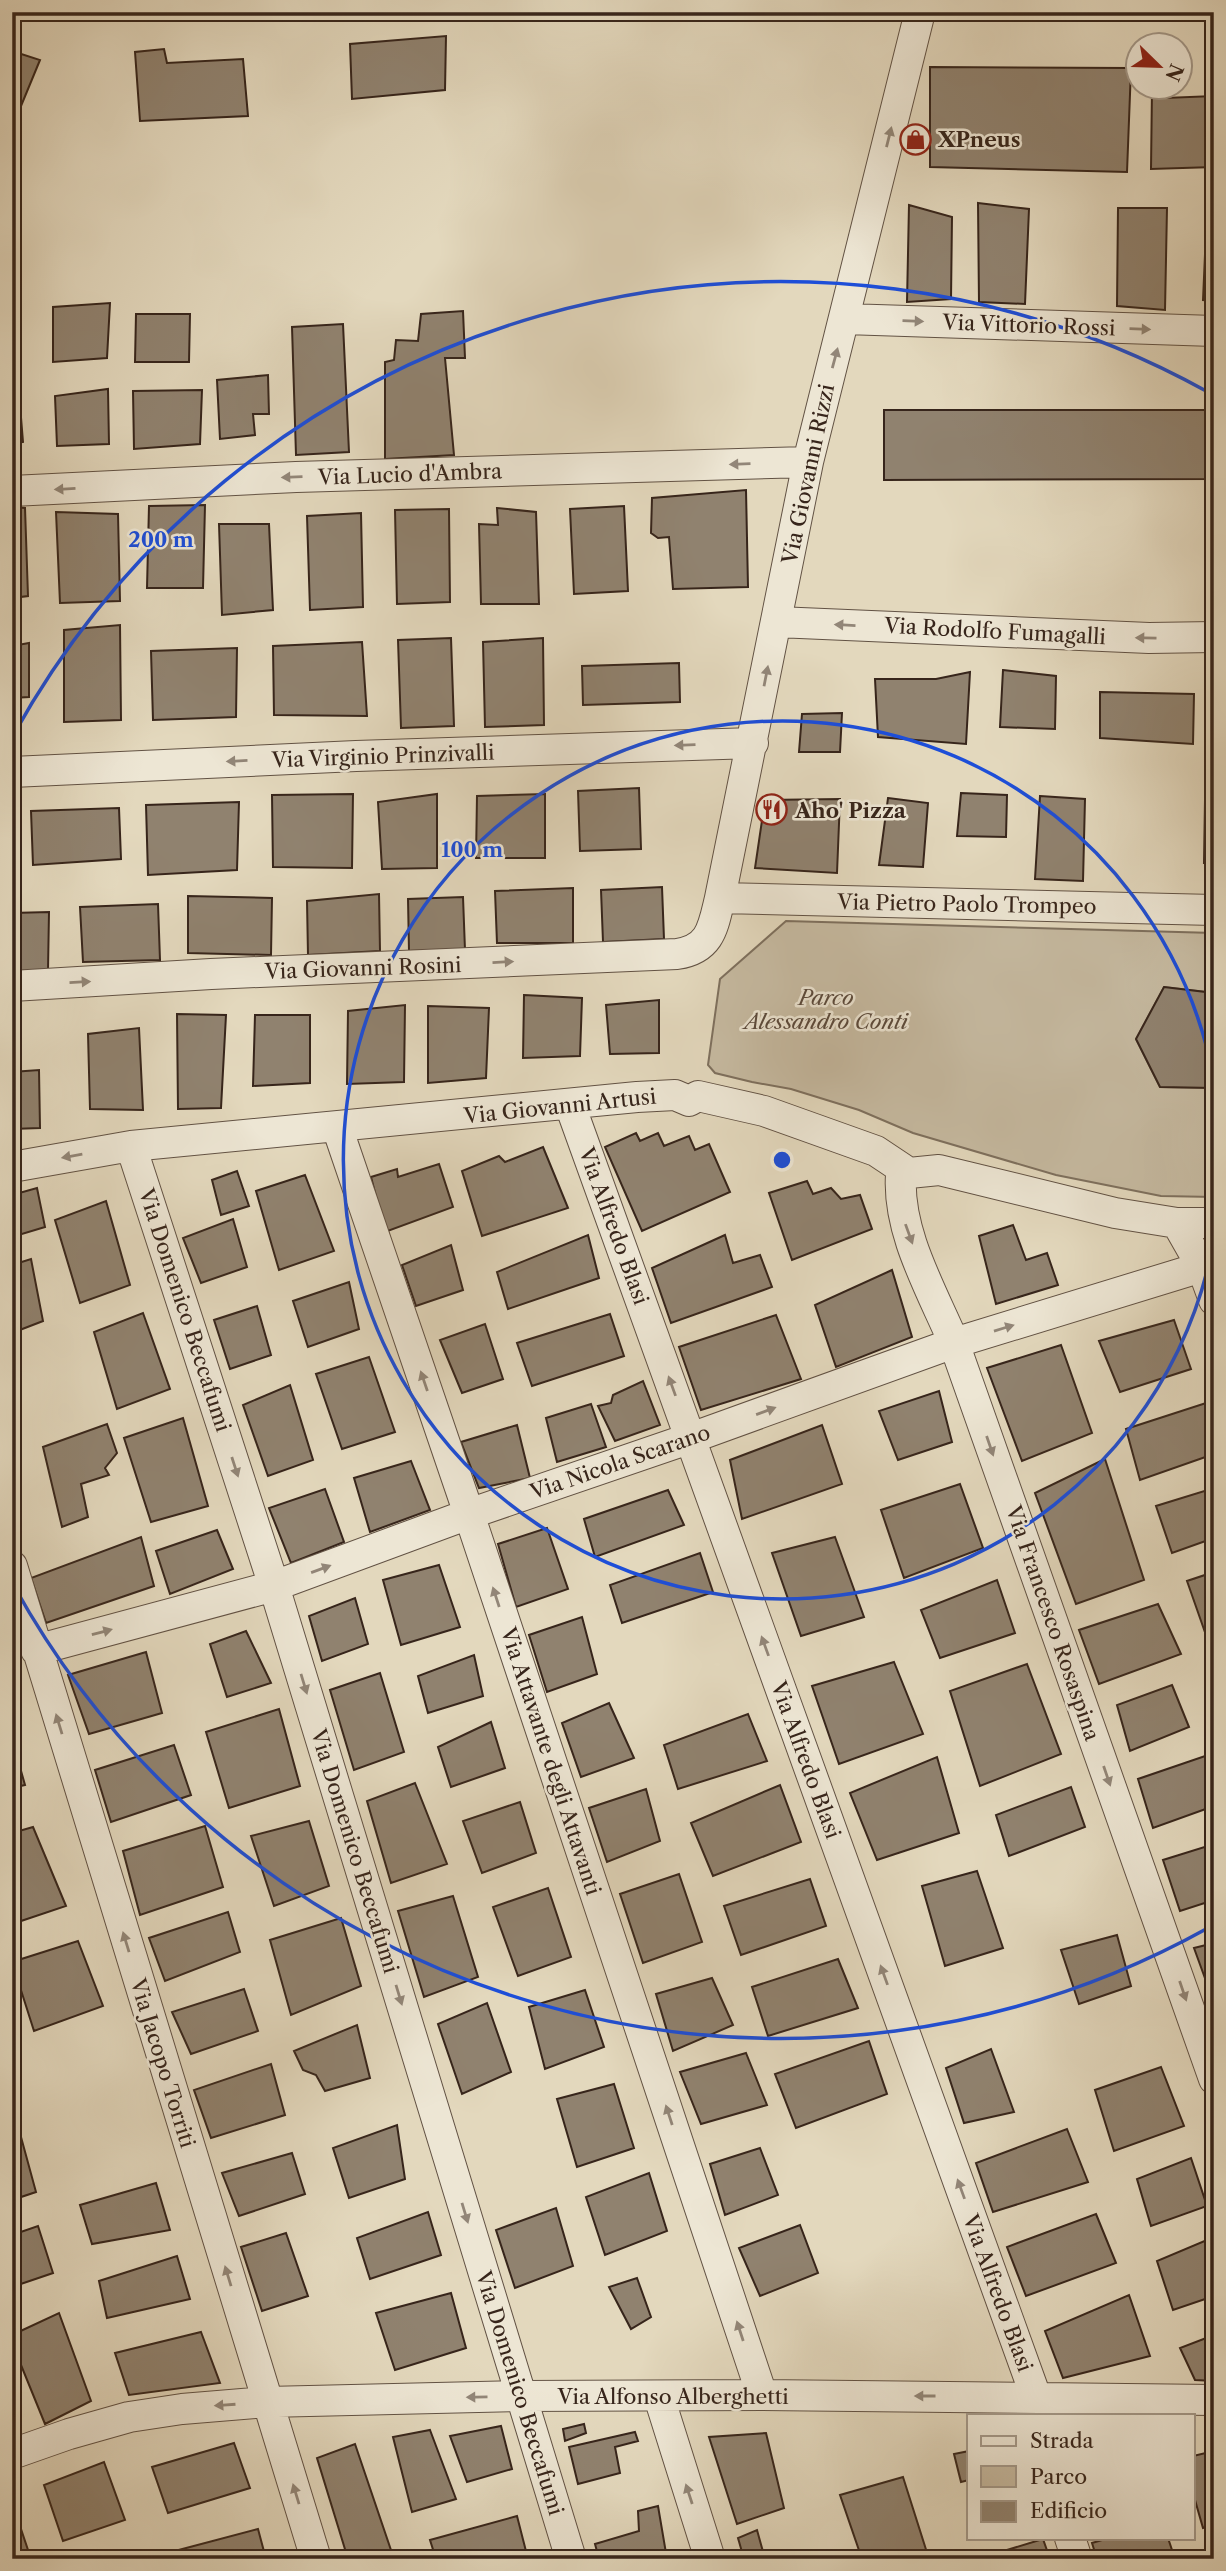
<svg xmlns="http://www.w3.org/2000/svg" width="1226" height="2571" viewBox="0 0 1226 2571" font-family="'Libre Caslon Text',serif">
	<style>
		.green { fill: #c6baa1; stroke: #7e705e; stroke-width: 2 }
		.building { fill: #90826f; stroke: #37251b; stroke-width: 2 }
		.lines { fill: none; stroke-linecap: round; stroke-linejoin: round }
		.minor-casing { stroke: #625244; stroke-width: 32 }
		.minor { stroke: #ede6d4; stroke-width: 30 }
		.oneway { fill: #928678 }
		.ring { fill: none; stroke: #1d4ed8; stroke-width: 3.5 }
		.labels { text-anchor: middle; dominant-baseline: central; stroke-width: 5; stroke-linejoin: round; paint-order: stroke }
		.poi-label { font-size: 21px; font-weight: bold; fill: #37251b; stroke: #ede6d4; text-anchor: start }
		.street-label { font-size: 21px; fill: #37251b; stroke: #ede6d4 }
		.park-label { font-size: 21px; font-style: italic; fill: #5b4a3c; stroke: #ede6d4 }
		.centre { fill: #1d4ed8; stroke: #ede6d4; stroke-width: 3.5 }
		.ring-label { font-size: 21px; text-anchor: middle; font-weight: bold; fill: #1d4ed8; stroke: #ede6d4; stroke-width: 5; stroke-linejoin: round; paint-order: stroke }
	</style>
	<rect width="100%" height="100%" fill="#e3d8bd"/>
	<filter id="stains"><feTurbulence type="fractalNoise" baseFrequency=".00286" numOctaves="4"/><feColorMatrix values="0 0 0 0 .2 0 0 0 0 .09 0 0 0 0 .02 0 0 0 .5 -.17"/></filter>
	<radialGradient id="worn" r=".72"><stop offset=".6" stop-color="#630" stop-opacity="0"/><stop offset="1" stop-color="#630" stop-opacity=".3"/></radialGradient>
	<!-- green -->
	<path class="green" d="M786 921 1214 933V993L1164 987 1136 1039 1160 1087 1214 1088V1197L1161 1196 1056 1175 913 1133 859 1110 791 1089 752 1082 715 1073 708 1065 720 979Z"/>
	<!-- building -->
	<path class="building" d="M446 36 445 90 352 99 350 44Z
		M164 49 167 63 243 59 248 116 140 121 135 52Z
		M12 51 40 60 14 123H12Z
		M930 67 1131 68 1127 172 930 167Z
		M1152 88H1165V98L1214 96V167L1151 169Z
		M978 203 1029 209 1025 304 979 302Z
		M909 205 952 217 951 299 907 302Z
		M1118 208H1167L1165 310 1117 306Z
		M1207 209 1214 210V301L1203 300Z
		M110 303 107 358 53 362V307Z
		M463 311 465 358H445L454 455 385 459V362L394 360 396 340 418 341 421 314Z
		M12 313H17L19 369H12Z
		M136 314H190L189 362H135Z
		M343 324 349 452 296 455 292 327Z
		M268 375 269 414H253L255 435 220 439 217 380Z
		M108 389 109 444 57 446 55 396Z
		M202 390 200 444 134 449 133 391Z
		M12 393H19L23 442 12 444Z
		M884 410H1214V479L884 480Z
		M746 490 748 587 673 589 669 537 658 538 651 533 652 498Z
		M205 505 203 588H147L149 506Z
		M624 506 628 591 574 594 570 509Z
		M12 507 25 508 28 596 12 598Z
		M497 508 536 512 539 604H481L479 524 498 525Z
		M449 509 450 602 397 604 395 510Z
		M56 512 118 514 120 601 60 603Z
		M361 513 363 607 310 610 307 516Z
		M219 524H269L273 610 222 615Z
		M120 625 121 720 64 722V630Z
		M451 638 454 726 401 728 398 640Z
		M543 638 544 725 485 727 483 642Z
		M362 642 367 716 274 715 273 646Z
		M29 643V697L12 698V646Z
		M237 648 236 717 153 720 151 651Z
		M679 663 680 702 583 705 582 666Z
		M1003 670 1056 676 1055 729 1000 727Z
		M970 672 966 744 878 737 875 679H936Z
		M1100 692 1194 694 1193 744 1100 738Z
		M842 713 840 752H799L802 714Z
		M639 788 641 849 580 851 578 791Z
		M961 793 1007 795 1006 837 957 836Z
		M353 794 352 868 273 867 272 795Z
		M437 794V868L382 869 378 802Z
		M545 794V858H476L477 796Z
		M1040 796 1085 799 1083 881 1035 879Z
		M13 797 14 854H12Z
		M888 798 928 803 923 867 879 865Z
		M840 799 837 873 755 868 765 800Z
		M1205 800H1214V863H1204Z
		M239 802 237 870 148 875 146 805Z
		M119 808 121 859 33 865 31 811Z
		M662 887 664 939 603 942 601 890Z
		M573 888V943H497L495 891Z
		M379 894 380 951 308 955 307 901Z
		M188 896 272 898 271 955 188 953Z
		M463 897 465 950 409 951 408 899Z
		M158 904 160 960 83 962 80 907Z
		M49 912 48 971H12V913Z
		M1164 987 1214 993V1088L1160 1087 1136 1039Z
		M524 995 582 998 580 1056 523 1058Z
		M659 1000V1053L610 1054 606 1005Z
		M405 1005 404 1082 347 1084 348 1011Z
		M428 1006 489 1008 486 1078 428 1083Z
		M177 1014 226 1015 221 1108 178 1109Z
		M255 1015H310V1083L253 1086Z
		M139 1028 143 1110 90 1109 88 1034Z
		M39 1070 40 1128 12 1129V1072Z
		M636 1133 640 1141 658 1133 664 1146 689 1136 695 1150 709 1144 730 1192 642 1231 605 1147Z
		M543 1147 568 1208 482 1236 462 1171 499 1156 505 1162Z
		M439 1164 453 1207 385 1232 371 1177 397 1169 398 1177Z
		M237 1171 249 1206 221 1215 212 1180Z
		M305 1175 334 1251 279 1270 256 1191Z
		M807 1181 813 1194 831 1188 841 1199 860 1195 872 1229 792 1260 769 1193Z
		M37 1188 45 1227 12 1237V1195Z
		M106 1201 130 1285 80 1303 55 1220Z
		M233 1219 247 1267 201 1283 183 1238Z
		M1013 1225 1026 1260 1047 1253 1058 1285 996 1304 979 1236Z
		M588 1235 599 1278 508 1309 497 1272Z
		M725 1235 733 1263 760 1255 772 1287 671 1323 652 1268Z
		M451 1245 463 1290 416 1306 402 1265Z
		M31 1259 43 1321 12 1333V1265Z
		M892 1270 912 1337 836 1367 815 1305Z
		M349 1282 359 1329 308 1347 293 1301Z
		M257 1306 271 1355 230 1369 214 1320Z
		M143 1313 170 1389 117 1409 94 1332Z
		M610 1314 624 1356 532 1386 517 1343Z
		M776 1315 801 1379 701 1410 679 1347Z
		M1174 1320 1191 1369 1120 1392 1099 1341Z
		M485 1324 503 1379 462 1393 440 1340Z
		M1061 1345 1092 1433 1022 1461 987 1368Z
		M369 1357 395 1432 342 1449 316 1374Z
		M643 1381 660 1425 615 1441 598 1406 611 1403 613 1395Z
		M290 1385 313 1460 268 1476 243 1405Z
		M939 1391 952 1442 898 1460 879 1411Z
		M1206 1403 1214 1428V1454L1140 1480 1126 1429Z
		M591 1404 606 1447 557 1462 546 1418Z
		M183 1418 208 1506 151 1522 124 1438Z
		M107 1424 117 1453 105 1468 109 1475 81 1484 88 1517 62 1527 43 1447Z
		M517 1425 530 1478 479 1488 461 1442Z
		M822 1425 842 1484 742 1519 730 1460Z
		M1105 1459 1144 1580 1076 1604 1035 1493Z
		M411 1461 430 1510 370 1532 354 1478Z
		M960 1484 983 1548 904 1578 881 1510Z
		M1214 1488V1538L1172 1553 1156 1506Z
		M325 1489 344 1542 291 1563 269 1508Z
		M668 1490 684 1525 595 1557 584 1519Z
		M547 1528 568 1589 516 1607 498 1544Z
		M217 1530 233 1569 170 1594 156 1551Z
		M141 1537 154 1586 46 1623 31 1578Z
		M835 1537 864 1617 801 1636 772 1553Z
		M700 1553 713 1592 622 1623 610 1585Z
		M439 1565 460 1627 401 1645 383 1580Z
		M1214 1572V1658L1187 1581Z
		M997 1580 1015 1633 940 1658 921 1610Z
		M355 1598 368 1644 322 1661 309 1616Z
		M1158 1604 1181 1654 1099 1684 1079 1630Z
		M582 1617 597 1674 547 1692 529 1635Z
		M246 1631 271 1683 227 1697 210 1644Z
		M146 1652 162 1713 89 1734 68 1675Z
		M474 1655 483 1696 428 1713 418 1676Z
		M894 1662 923 1734 839 1764 812 1686Z
		M1027 1664 1061 1754 980 1786 950 1691Z
		M380 1673 404 1752 354 1770 330 1690Z
		M1172 1685 1189 1727 1130 1751 1117 1705Z
		M609 1703 634 1758 581 1777 562 1723Z
		M279 1709 300 1786 229 1808 206 1732Z
		M748 1714 767 1761 678 1789 664 1745Z
		M491 1722 505 1768 451 1787 438 1747Z
		M12 1739 25 1785 12 1788Z
		M174 1745 191 1795 111 1822 95 1770Z
		M1211 1754 1214 1761V1806L1153 1828 1138 1779Z
		M937 1757 959 1833 877 1860 850 1793Z
		M415 1783 447 1864 391 1883 367 1801Z
		M780 1785 801 1842 713 1876 691 1823Z
		M1071 1787 1085 1827 1009 1856 996 1815Z
		M646 1789 660 1841 607 1862 589 1808Z
		M520 1802 536 1853 482 1873 463 1821Z
		M309 1821 329 1886 274 1906 251 1836Z
		M205 1826 223 1887 140 1915 123 1851Z
		M33 1827 66 1906 12 1924V1833Z
		M1214 1844V1900L1180 1911 1163 1860Z
		M977 1871 1003 1948 945 1966 922 1886Z
		M679 1874 702 1942 643 1963 620 1894Z
		M810 1879 826 1926 741 1955 724 1906Z
		M548 1888 571 1957 518 1976 493 1907Z
		M453 1896 478 1977 424 1997 398 1911Z
		M228 1912 240 1952 165 1981 149 1938Z
		M341 1918 361 1986 291 2015 270 1940Z
		M1117 1935 1131 1986 1079 2004 1061 1950Z
		M78 1941 103 2006 34 2031 12 1962Z
		M1214 1943V2003L1194 1948Z
		M838 1959 858 2008 768 2036 752 1987Z
		M712 1978 733 2025 673 2051 656 1994Z
		M244 1989 258 2031 191 2054 172 2012Z
		M585 1990 604 2047 545 2069 529 2007Z
		M487 2003 511 2072 462 2094 438 2024Z
		M357 2025 370 2078 325 2091 316 2075 303 2070 294 2051Z
		M869 2041 887 2094 796 2128 775 2074Z
		M991 2049 1014 2112 964 2123 946 2068Z
		M746 2053 767 2105 701 2124 680 2072Z
		M271 2064 285 2115 211 2138 194 2090Z
		M1161 2067 1184 2126 1114 2151 1095 2090Z
		M614 2084 634 2148 577 2167 557 2099Z
		M15 2115 36 2192 12 2200V2116Z
		M397 2125 405 2179 349 2198 333 2148Z
		M1067 2129 1088 2182 993 2212 976 2163Z
		M760 2148 778 2195 725 2215 710 2164Z
		M292 2153 305 2194 239 2216 222 2173Z
		M1191 2158 1207 2206 1151 2226 1137 2179Z
		M649 2173 667 2231 605 2255 586 2197Z
		M156 2183 170 2230 92 2244 80 2205Z
		M556 2208 573 2266 515 2288 496 2230Z
		M428 2212 441 2255 370 2279 357 2238Z
		M1096 2214 1116 2263 1026 2296 1007 2247Z
		M800 2225 818 2273 760 2296 739 2248Z
		M38 2226 53 2273 12 2287V2235Z
		M286 2233 308 2296 262 2311 241 2247Z
		M1214 2237V2296L1173 2310 1157 2261Z
		M177 2256 190 2299 107 2318 99 2281Z
		M637 2278 651 2317 631 2329 609 2287Z
		M451 2293 466 2348 395 2370 376 2313Z
		M1129 2295 1150 2356 1063 2378 1045 2331Z
		M59 2313 91 2401 45 2424 12 2343V2335Z
		M201 2332 220 2383 129 2395 115 2353Z
		M1214 2335V2381L1195 2380 1180 2348Z
		M584 2424 586 2433 565 2441 563 2429Z
		M501 2426 512 2469 467 2482 450 2436Z
		M430 2430 456 2499 412 2512 393 2437Z
		M635 2432 638 2441 615 2447 620 2473 578 2484 569 2447Z
		M766 2433 784 2508 737 2524 709 2437Z
		M234 2443 250 2488 168 2513 152 2467Z
		M355 2444 393 2556 382 2559H348L317 2458Z
		M969 2451V2480L961 2482 954 2454Z
		M1214 2451V2525L1203 2528 1193 2493V2456Z
		M104 2462 125 2520 63 2541 44 2485Z
		M903 2477 929 2559H862L840 2495Z
		M12 2502 29 2553 15 2559H12Z
		M658 2506 667 2559H599L595 2544 639 2531 638 2511Z
		M517 2516 528 2559H436L430 2540Z
		M258 2529 266 2559H173L171 2552Z
		M757 2530 765 2559H744L738 2538Z
		M1109 2538H1168L1175 2559H1097L1092 2543Z
		M1043 2539 1050 2559H984V2557Z"/>
	<g class="lines">
		<defs>
			<path id="minor" d="M845 319 1214 331
				M12 491 296 477 808 462
				M777 622 1149 638 1214 637
				M12 772 356 756 753 743
				M720 898 1214 910
				M12 986 211 974 677 954C711 949 713 927 720 898L808 462 920 12
				M570 1105 1036 2397 1040 2415
				M337 1127 469 1514 762 2395
				M131 1146 274 1586 571 2559
				M12 1167 131 1146 637 1097 675 1095 689 1101 698 1096 764 1111 876 1151 909 1173 939 1170 1115 1213 1177 1223H1214
				M909 1173 901 1175C897 1232 932 1291 954 1343L1214 2079
				M1177 1223 1202 1267 1214 1300
				M12 1566 316 2559
				M36 1650 274 1586 469 1514 691 1438 954 1343 1202 1267
				M659 2397 710 2559
				M12 2454 69 2434 129 2417 182 2409 267 2402 521 2396 762 2395 1214 2400
				M1070 2538 1077 2559"/>
		</defs>
		<!-- minor casing -->
		<use href="#minor" class="minor-casing"/>
		<!-- minor -->
		<use href="#minor" class="minor"/>
	</g>
	<!-- one-way arrows -->
	<defs><path id="oneway-solid" d="M-6-.8H1V-3.2L6.5 0L1 3.2V.8H-6Z" transform="scale(1.75)"/></defs>
	<g class="oneway">
		<use href="#oneway-solid" transform="translate(889 137) rotate(-76)"/>
		<use href="#oneway-solid" transform="translate(913 321) rotate(2)"/>
		<use href="#oneway-solid" transform="translate(1140 329) rotate(2)"/>
		<use href="#oneway-solid" transform="translate(835 358) rotate(-75)"/>
		<use href="#oneway-solid" transform="translate(740 464) rotate(178)"/>
		<use href="#oneway-solid" transform="translate(292 477) rotate(178)"/>
		<use href="#oneway-solid" transform="translate(65 489) rotate(177)"/>
		<use href="#oneway-solid" transform="translate(845 625) rotate(-177)"/>
		<use href="#oneway-solid" transform="translate(1146 638) rotate(-179)"/>
		<use href="#oneway-solid" transform="translate(766 676) rotate(-79)"/>
		<use href="#oneway-solid" transform="translate(685 745) rotate(178)"/>
		<use href="#oneway-solid" transform="translate(237 761) rotate(177)"/>
		<use href="#oneway-solid" transform="translate(503 962) rotate(-3)"/>
		<use href="#oneway-solid" transform="translate(80 982) rotate(-3)"/>
		<use href="#oneway-solid" transform="translate(72 1156) rotate(170)"/>
		<use href="#oneway-solid" transform="translate(909 1234) rotate(70)"/>
		<use href="#oneway-solid" transform="translate(1004 1328) rotate(-17)"/>
		<use href="#oneway-solid" transform="translate(424 1381) rotate(-109)"/>
		<use href="#oneway-solid" transform="translate(672 1386) rotate(-110)"/>
		<use href="#oneway-solid" transform="translate(766 1411) rotate(-20)"/>
		<use href="#oneway-solid" transform="translate(990 1446) rotate(71)"/>
		<use href="#oneway-solid" transform="translate(235 1467) rotate(72)"/>
		<use href="#oneway-solid" transform="translate(321 1569) rotate(-20)"/>
		<use href="#oneway-solid" transform="translate(496 1597) rotate(-108)"/>
		<use href="#oneway-solid" transform="translate(102 1632) rotate(-15)"/>
		<use href="#oneway-solid" transform="translate(765 1646) rotate(-110)"/>
		<use href="#oneway-solid" transform="translate(304 1684) rotate(73)"/>
		<use href="#oneway-solid" transform="translate(59 1724) rotate(-107)"/>
		<use href="#oneway-solid" transform="translate(1107 1776) rotate(71)"/>
		<use href="#oneway-solid" transform="translate(126 1942) rotate(-107)"/>
		<use href="#oneway-solid" transform="translate(884 1975) rotate(-110)"/>
		<use href="#oneway-solid" transform="translate(1183 1991) rotate(71)"/>
		<use href="#oneway-solid" transform="translate(399 1995) rotate(73)"/>
		<use href="#oneway-solid" transform="translate(669 2115) rotate(-108)"/>
		<use href="#oneway-solid" transform="translate(961 2189) rotate(-110)"/>
		<use href="#oneway-solid" transform="translate(465 2213) rotate(73)"/>
		<use href="#oneway-solid" transform="translate(228 2276) rotate(-107)"/>
		<use href="#oneway-solid" transform="translate(740 2331) rotate(-108)"/>
		<use href="#oneway-solid" transform="translate(925 2396) rotate(-180)"/>
		<use href="#oneway-solid" transform="translate(477 2397) rotate(179)"/>
		<use href="#oneway-solid" transform="translate(225 2405) rotate(176)"/>
		<use href="#oneway-solid" transform="translate(296 2494) rotate(-107)"/>
		<use href="#oneway-solid" transform="translate(689 2494) rotate(-108)"/>
	</g>
	<!-- distance rings -->
	<g class="ring">
		<path d="M1214 1240A439 439 0 1 1 1214 1080"/>
		<path d="M1208 1928A878 878 0 0 1 14 1586M14 734A878 878 0 0 1 1208 392"/>
	</g>
	<!-- icons -->
	<defs>
		<symbol id="shop-ring" viewBox="-11 -11 22 22"><circle r="9.5" fill="#ede6d4" stroke="#8f2418" stroke-width="1.5"/><path d="M-5-2.5h2.3a2.7 3.5 0 0 1 5.4 0H5L5.5 6h-11ZM-1.5-2.5h3a1.5 2.3 0 0 0-3 0Z" fill="#8f2418"/></symbol>
		<symbol id="restaurant-ring" viewBox="-11 -11 22 22"><circle r="9.5" fill="#ede6d4" stroke="#8f2418" stroke-width="1.5"/><path d="M-5-6h1v4h1v-4h1v4h1v-4h1v5L-1.5 .5V6h-2V.5L-5-1ZM5-6V6H3V1.5H1.5Q1.5-4 5-6Z" fill="#8f2418"/></symbol>
	</defs>
	<g fill-rule="evenodd">
		<use href="#shop-ring" x="898" y="122" width="35" height="35"/>
		<use href="#restaurant-ring" x="754" y="792" width="35" height="35"/>
	</g>
	<g class="labels">
		<!-- poi labels -->
		<g class="poi-label">
			<text x="938" y="139">XPneus</text>
			<text x="795" y="810">Aho' Pizza</text>
		</g>
		<!-- street labels -->
		<g class="street-label">
			<text transform="translate(1029 325) rotate(2)">Via Vittorio Rossi</text>
			<text transform="translate(410 474) rotate(-2)">Via Lucio d'Ambra</text>
			<text transform="translate(808 474) rotate(-78)">Via Giovanni Rizzi</text>
			<text transform="translate(995 631) rotate(3)">Via Rodolfo Fumagalli</text>
			<text transform="translate(383 756) rotate(-2)">Via Virginio Prinzivalli</text>
			<text transform="translate(967 904) rotate(1)">Via Pietro Paolo Trompeo</text>
			<text transform="translate(363 968) rotate(-2)">Via Giovanni Rosini</text>
			<text transform="translate(560 1106) rotate(-6)">Via Giovanni Artusi</text>
			<text transform="translate(614 1226) rotate(70)">Via Alfredo Blasi</text>
			<text transform="translate(185 1310) rotate(72)">Via Domenico Beccafumi</text>
			<text transform="translate(620 1462) rotate(-19)">Via Nicola Scarano</text>
			<text transform="translate(1053 1623) rotate(71)">Via Francesco Rosaspina</text>
			<text transform="translate(806 1760) rotate(70)">Via Alfredo Blasi</text>
			<text transform="translate(551 1761) rotate(72)">Via Attavante degli Attavanti</text>
			<text transform="translate(355 1851) rotate(73)">Via Domenico Beccafumi</text>
			<text transform="translate(163 2063) rotate(73)">Via Jacopo Torriti</text>
			<text transform="translate(998 2293) rotate(70)">Via Alfredo Blasi</text>
			<text transform="translate(520 2393) rotate(73)">Via Domenico Beccafumi</text>
			<text x="673" y="2396">Via Alfonso Alberghetti</text>
		</g>
		<!-- park labels -->
		<g class="park-label">
			<text x="826" y="997">Parco<tspan x="826" dy="24">Alessandro Conti</tspan></text>
		</g>
	</g>
	<circle cx="782" cy="1160" r="10" class="centre"/>
	<g class="ring-label">
		<text x="161" y="547">200 m</text>
		<text x="472" y="857">100 m</text>
	</g>
	<!-- margin -->
	<rect width="1226" height="2571" fill="none" stroke="#e3d8bd" stroke-width="42"/>
	<rect x="14" y="14" width="1198" height="2543" fill="none" stroke="#37251b" stroke-width="3.5"/>
	<rect x="21" y="21" width="1184" height="2529" fill="none" stroke="#37251b" stroke-width="2"/>
	<!-- legend -->
	<rect x="967" y="2414" width="228" height="126" fill="#ede6d4" stroke="#a4998a" stroke-width="2"/>
	<rect x="981" y="2436" width="35" height="10" fill="#ede6d4" stroke="#a4998a" stroke-width="2"/>
	<text x="1030" y="2448" font-size="21" fill="#37251b">Strada</text>
	<rect x="981" y="2466" width="35" height="21" fill="#c6baa1" stroke="#a4998a" stroke-width="2"/>
	<text x="1030" y="2484" font-size="21" fill="#37251b">Parco</text>
	<rect x="981" y="2501" width="35" height="21" fill="#90826f" stroke="#a4998a" stroke-width="2"/>
	<text x="1030" y="2518" font-size="21" fill="#37251b">Edificio</text>
	<!-- north arrow -->
	<g transform="translate(1159 66) rotate(113)"><circle r="33" fill="#ede6d4" stroke="#a4998a" stroke-width="2"/>
	<path d="M0-5L12 26L0 18L-12 26Z" fill="#8f2418"/>
	<text y="-10" font-size="19" font-weight="bold" text-anchor="middle" fill="#37251b">N</text>
	</g>
	<rect width="100%" height="100%" filter="url(#stains)"/>
	<rect width="100%" height="100%" fill="url(#worn)"/>
</svg>
